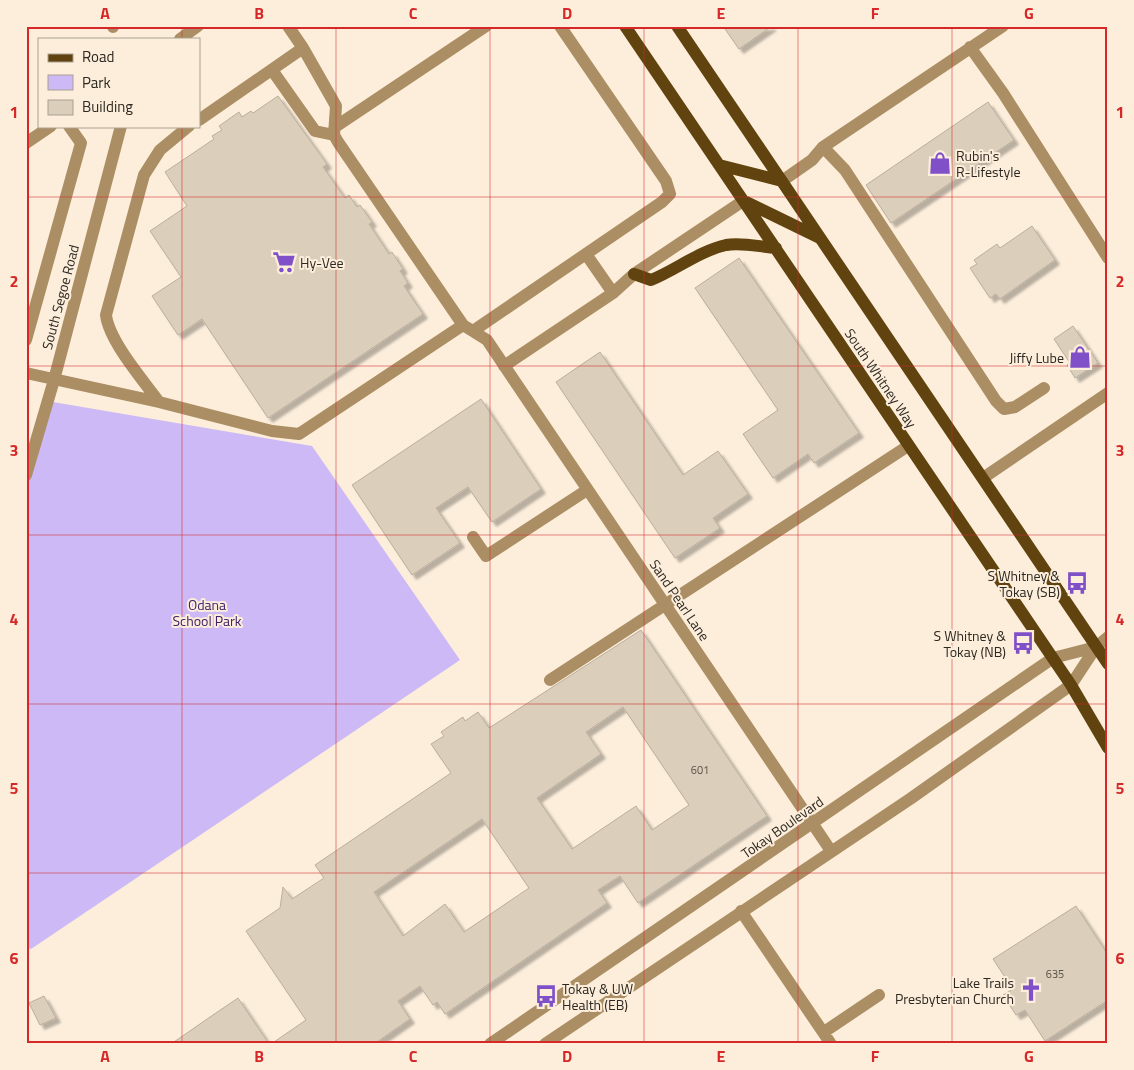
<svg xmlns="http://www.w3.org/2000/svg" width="1134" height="1070" viewBox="0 0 1134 1070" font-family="'Titillium Web',sans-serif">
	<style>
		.green { fill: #ccb9f5 }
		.building { fill: #dbcebb; stroke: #bbae9c; fill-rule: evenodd; filter: url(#shadow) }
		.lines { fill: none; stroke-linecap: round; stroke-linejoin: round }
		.minor { stroke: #ab8e64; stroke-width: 12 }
		.major { stroke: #60430e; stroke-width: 12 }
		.grid { fill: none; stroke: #d62828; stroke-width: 1; stroke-opacity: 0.55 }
		.labels { text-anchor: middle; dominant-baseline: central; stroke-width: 4; stroke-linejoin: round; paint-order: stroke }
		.number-label { font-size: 11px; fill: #585248 }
		.poi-label { font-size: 14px; fill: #2d2821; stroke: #fceedb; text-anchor: end }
		.street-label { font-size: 14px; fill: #2d2821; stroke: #fceedb }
		.park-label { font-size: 14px; fill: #40226a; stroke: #fceedb }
		.neatline { fill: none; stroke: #d62828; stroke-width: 2 }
		.grid-label { font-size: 16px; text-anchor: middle; font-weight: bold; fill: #d62828 }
	</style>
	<defs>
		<filter id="shadow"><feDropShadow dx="4.5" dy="4.5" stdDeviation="1" flood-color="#0004"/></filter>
	</defs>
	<rect width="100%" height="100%" fill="#fceedb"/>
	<!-- green -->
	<path class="green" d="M47 401 312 446 460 660 31 949 26 947V475Z"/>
	<!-- building -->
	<path class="building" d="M723 26H772L739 49Z
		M278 96 327 164 323 167 345 198 349 195 357 207 360 205 372 222 369 224 389 254 392 252 403 269 400 271 408 283 404 286 423 314 268 418 202 319 178 335 152 296 181 277 150 231 187 206 165 172 214 139 212 136 222 130 219 126 239 112 242 117 251 111 253 113Z
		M988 102 1014 140 891 223 866 185Z
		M1032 226 1055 260 1000 299 996 294 990 298 970 268 977 264 974 260 997 244 1000 248Z
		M739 258 859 433 814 463 808 454 773 478 743 434 778 410 695 288Z
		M1073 326 1098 363 1075 378 1067 365 1070 363 1054 339Z
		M600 352 683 475 718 451 748 494 713 518 720 528 675 558 556 382Z
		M481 399 541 489 492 522 468 487 436 508 460 543 412 575 352 485Z
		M641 630 767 816 638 903 620 876 598 890 607 903 445 1014 437 1002 433 1005 420 986 398 1001 410 1019 374 1044H271L306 1020 246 931 280 908 283 887 292 899 324 878 315 865 451 773 431 744 444 736 441 732 463 717 465 721 478 712 489 728ZM623 707 689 805 652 830 636 806 572 849 537 798 601 754 586 732ZM482 819 529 888 464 932 445 904 403 936 374 892Z
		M1076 906 1108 955V1000L1045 1041 1025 1010 1016 1015 1003 995 1013 989 993 959Z
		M44 996 56 1018 40 1025 29 1003Z
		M238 998 269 1044H171L210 1017Z"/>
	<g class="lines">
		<!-- minor -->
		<path class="minor" d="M288 26 303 48
			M113 27V26
			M180 39 198 26
			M970 47 1003 93 1108 258
			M272 70 315 131 334 135
			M199 120 303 48 336 106 334 135 338 142 463 325 487 340 831 851
			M189 126 160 150 144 175 106 315C109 341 143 380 159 402L272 431 299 434 463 325
			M335 127 486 26
			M26 143 51 126
			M823 147 845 170 996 401 1004 409 1015 407 1044 388
			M782 181 812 160 823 147 1003 26
			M586 254 613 293
			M473 331 662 202 670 194 666 181 560 26
			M26 340 81 143 69 126
			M504 366 613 293 634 274 743 201
			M26 373 159 402
			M26 475 54 380 121 126
			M983 478 1108 393
			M473 537 486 556 587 490
			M550 680 908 446
			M741 911 831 1044
			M824 1032 879 995
			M490 1044 1053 658 1096 647
			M545 1044 910 799 1071 685 1096 647 1108 637"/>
		<!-- major -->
		<path class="major" d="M625 26 1071 685 1108 748
			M677 26 1108 664
			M719 165 782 181
			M746 202 820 238
			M634 274 651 280C676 270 699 251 726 245 742 242 760 247 776 248"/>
	</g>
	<!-- grid -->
	<path class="grid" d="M182 26V39M336 26V1044M490 26V1044M644 26V1044M798 26V1044M952 26V1044M182 126V1044M26 197H1108M26 366H1108M26 535H1108M26 704H1108M26 873H1108"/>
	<!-- icons -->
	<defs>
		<symbol id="shop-bare" viewBox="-9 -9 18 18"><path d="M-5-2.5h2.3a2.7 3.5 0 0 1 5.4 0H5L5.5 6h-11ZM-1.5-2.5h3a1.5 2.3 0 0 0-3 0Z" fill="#8050c9" stroke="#fceedb" stroke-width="2.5" paint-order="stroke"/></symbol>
		<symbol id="supermarket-bare" viewBox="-9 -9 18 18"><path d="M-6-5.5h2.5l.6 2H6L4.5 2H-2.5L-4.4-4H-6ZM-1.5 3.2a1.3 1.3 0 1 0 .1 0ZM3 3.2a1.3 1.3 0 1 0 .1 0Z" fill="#8050c9" stroke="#fceedb" stroke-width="2.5" paint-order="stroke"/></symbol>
		<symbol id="bus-bare" viewBox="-9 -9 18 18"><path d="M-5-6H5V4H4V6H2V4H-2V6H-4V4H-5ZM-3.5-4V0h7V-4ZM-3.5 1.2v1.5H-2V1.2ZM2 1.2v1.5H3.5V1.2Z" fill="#8050c9" stroke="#fceedb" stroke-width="2.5" paint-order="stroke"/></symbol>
		<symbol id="church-bare" viewBox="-9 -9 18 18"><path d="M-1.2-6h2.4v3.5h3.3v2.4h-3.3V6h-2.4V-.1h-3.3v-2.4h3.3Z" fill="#8050c9" stroke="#fceedb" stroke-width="2.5" paint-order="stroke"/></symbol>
	</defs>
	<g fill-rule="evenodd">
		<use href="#shop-bare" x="924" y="147" width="32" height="32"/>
		<use href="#supermarket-bare" x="268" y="246" width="32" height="32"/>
		<use href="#shop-bare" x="1064" y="341" width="32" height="32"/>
		<use href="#bus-bare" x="1061" y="567" width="32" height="32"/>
		<use href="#bus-bare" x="1007" y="627" width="32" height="32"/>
		<use href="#church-bare" x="1015" y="974" width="32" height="32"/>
		<use href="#bus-bare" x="530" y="980" width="32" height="32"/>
	</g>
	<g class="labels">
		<!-- number labels -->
		<g class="number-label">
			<text x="700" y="770">601</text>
			<text x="1055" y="974">635</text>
		</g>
		<!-- poi labels -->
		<g class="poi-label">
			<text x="956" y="155" text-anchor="start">Rubin's<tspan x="956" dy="16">R-Lifestyle</tspan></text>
			<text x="300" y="262" text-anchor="start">Hy-Vee</text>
			<text x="1064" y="357">Jiffy Lube</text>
			<text x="1060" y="575">S Whitney &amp;<tspan x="1060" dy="16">Tokay (SB)</tspan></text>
			<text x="1006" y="635">S Whitney &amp;<tspan x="1006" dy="16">Tokay (NB)</tspan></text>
			<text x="1014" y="982">Lake Trails<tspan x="1014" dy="16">Presbyterian Church</tspan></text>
			<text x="562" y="988" text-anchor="start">Tokay &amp; UW<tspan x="562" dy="16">Health (EB)</tspan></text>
		</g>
		<!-- street labels -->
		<g class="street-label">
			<text transform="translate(60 297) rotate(-75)">South Segoe Road</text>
			<text transform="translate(881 378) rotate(56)">South Whitney Way</text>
			<text transform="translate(680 600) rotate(56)">Sand Pearl Lane</text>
			<text transform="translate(782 827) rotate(-35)">Tokay Boulevard</text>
		</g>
		<!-- park labels -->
		<g class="park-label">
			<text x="207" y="604">Odana<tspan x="207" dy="16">School Park</tspan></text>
		</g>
	</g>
	<!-- border -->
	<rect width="1134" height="1070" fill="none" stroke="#fceedb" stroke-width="55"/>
	<!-- legend -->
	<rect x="38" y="38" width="162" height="90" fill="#fceedb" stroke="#a99f91"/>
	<rect x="48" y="54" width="25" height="8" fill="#60430e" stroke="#a99f91"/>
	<text x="82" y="62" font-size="15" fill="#2d2821">Road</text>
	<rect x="48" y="75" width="25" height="15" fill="#ccb9f5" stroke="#a99f91"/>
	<text x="82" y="88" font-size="15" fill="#2d2821">Park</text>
	<rect x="48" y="100" width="25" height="15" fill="#dbcebb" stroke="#a99f91"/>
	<text x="82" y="112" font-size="15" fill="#2d2821">Building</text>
	<rect x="28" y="28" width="1078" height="1014" class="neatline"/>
	<g class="grid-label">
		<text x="105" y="19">A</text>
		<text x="259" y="19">B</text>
		<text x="413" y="19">C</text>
		<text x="567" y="19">D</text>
		<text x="721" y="19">E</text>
		<text x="875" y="19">F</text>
		<text x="1029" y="19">G</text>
		<text x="14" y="118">1</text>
		<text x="1120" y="118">1</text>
		<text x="14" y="287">2</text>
		<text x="1120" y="287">2</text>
		<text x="14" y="456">3</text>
		<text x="1120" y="456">3</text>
		<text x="14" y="625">4</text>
		<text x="1120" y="625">4</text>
		<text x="14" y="794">5</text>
		<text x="1120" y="794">5</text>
		<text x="14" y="964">6</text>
		<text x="1120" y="964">6</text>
		<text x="105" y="1062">A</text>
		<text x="259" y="1062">B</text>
		<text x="413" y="1062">C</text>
		<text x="567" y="1062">D</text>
		<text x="721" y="1062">E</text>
		<text x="875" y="1062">F</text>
		<text x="1029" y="1062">G</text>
	</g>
</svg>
